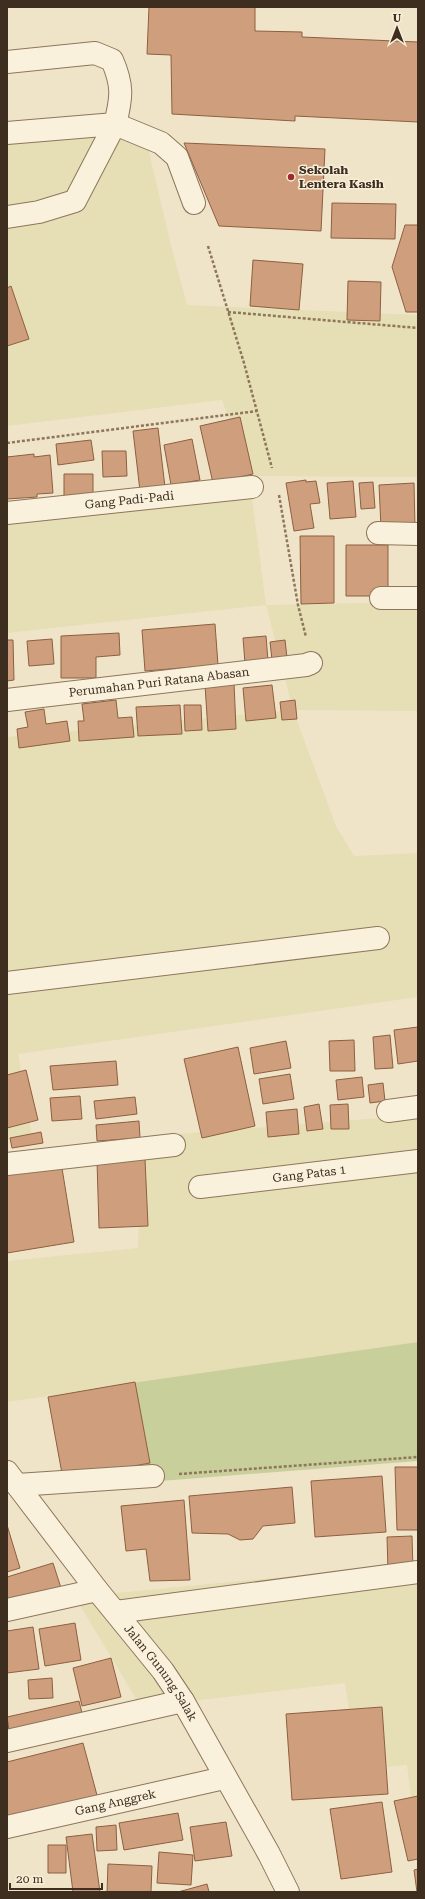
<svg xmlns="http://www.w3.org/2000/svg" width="425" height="1899" viewBox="0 0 425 1899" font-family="'Roboto Serif',serif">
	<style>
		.farmland { fill: #e6deb5 }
		.green { fill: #c9cf9b }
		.building { fill: #cf9f7d; stroke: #8d5f41 }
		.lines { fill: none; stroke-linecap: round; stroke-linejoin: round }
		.minor-casing { stroke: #8d765c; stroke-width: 24 }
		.path { stroke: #8d765c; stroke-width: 2.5; stroke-dasharray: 3 2; stroke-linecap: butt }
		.minor { stroke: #faf1dc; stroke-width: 22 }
		.poi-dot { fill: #9e2a2b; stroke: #f7eed8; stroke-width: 1.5 }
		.labels { text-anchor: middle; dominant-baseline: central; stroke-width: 3; stroke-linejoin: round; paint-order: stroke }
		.poi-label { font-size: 12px; font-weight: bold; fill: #3d2e20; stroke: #f7eed8; text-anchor: start }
		.street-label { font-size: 12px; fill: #3d2e20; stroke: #f7eed8 }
	</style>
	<rect width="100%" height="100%" fill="#f0e4c8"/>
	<!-- farmland -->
	<path class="farmland" d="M143 127 171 245 187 305 418 315V477L249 476 266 605 418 602V711L293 710 336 826 354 856 418 853V997L18 1054 32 1137 7 1139V737L293 710 266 605 7 633V506L249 475 222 400 7 426V139Z
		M418 1115V1342L7 1402V1261L138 1248 141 1137Z
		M418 1564V1837H416L407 1765 358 1770 345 1683 141 1707 75 1597Z"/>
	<!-- green -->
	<path class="green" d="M418 1342V1461L135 1483 132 1383Z"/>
	<!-- building -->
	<path class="building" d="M149 7H255V31L302 32V37L418 42V122L295 116V121L172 114 171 55 147 54Z
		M184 143 325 149 321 231 219 226Z
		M332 203 396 204 395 239 331 238Z
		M405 225H418V312H406L392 267Z
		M253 260 303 264 299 310 250 306Z
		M348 281 381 282 380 321 347 320Z
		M11 286 29 339 7 346V288Z
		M240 417 253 474 213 483 200 426Z
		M158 428 165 487 140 491 133 431Z
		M192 439 200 480 171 485 164 445Z
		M91 440 94 460 58 465 56 444Z
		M102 451H126L127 476 103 477Z
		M34 454V457L50 455 53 493 37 494V497L7 499V457Z
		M64 474H93V498L64 501Z
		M306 480V482L316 481 320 503 310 504 314 528 294 531 286 483Z
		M353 481 356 517 330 519 327 483Z
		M373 482 375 508 361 509 359 483Z
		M414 483 415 527H381L379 485Z
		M300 536H334V603L301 604Z
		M346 545H388V596H346Z
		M215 624 218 665 145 671 142 630Z
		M119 633 120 655 96 657V678H61V636Z
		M266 636 268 661 245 663 243 638Z
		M52 639 54 664 29 666 27 641Z
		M7 640H13L14 680 7 681Z
		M285 640 287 658 272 660 270 642Z
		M234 683 236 729 208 731 205 685Z
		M272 685 276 718 246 721 243 688Z
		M116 700 118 718 132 717 134 737 79 741 78 721H84L82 704Z
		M295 700 297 719 282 720 280 702Z
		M180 705 182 734 138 736 136 707Z
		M184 705H201L202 730 185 731Z
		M44 709 46 724 67 721 70 741 19 748 17 729 28 727 25 712Z
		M418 1027V1061L398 1064 394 1030Z
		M390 1035 393 1068 375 1069 373 1037Z
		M354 1040 355 1071H330L329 1041Z
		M286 1041 291 1068 254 1074 250 1048Z
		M238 1047 255 1126 202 1138 184 1059Z
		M116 1061 118 1085 53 1090 50 1066Z
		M26 1070 38 1120 7 1128V1075Z
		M290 1074 294 1099 263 1104 259 1079Z
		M362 1077 364 1097 338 1100 336 1080Z
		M383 1083 385 1101 370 1103 368 1085Z
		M80 1096 82 1119 52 1121 50 1098Z
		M135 1097 137 1114 96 1119 94 1101Z
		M319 1104 323 1129 307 1131 304 1107Z
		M348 1104 349 1129H331L330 1105Z
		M297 1109 299 1134 268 1137 266 1112Z
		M139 1121 140 1138 97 1141 96 1125Z
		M41 1132 43 1143 12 1148 10 1138Z
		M145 1159 148 1226 99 1228 97 1161Z
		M61 1162 74 1242 7 1253V1170Z
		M135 1382 150 1463 63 1479 48 1397Z
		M395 1467H418V1530H397Z
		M382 1476 386 1532 315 1537 311 1481Z
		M292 1487 295 1523 263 1526 253 1539 240 1540 228 1534 192 1533 189 1496Z
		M184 1500 190 1580 150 1581 146 1549 126 1551 121 1506Z
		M7 1525 20 1568 7 1572Z
		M412 1536 413 1569 388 1570 387 1537Z
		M53 1563 61 1588 7 1605V1577Z
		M75 1623 81 1660 45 1666 39 1629Z
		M33 1627 39 1669 7 1673V1631Z
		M111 1658 121 1697 82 1706 73 1668Z
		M52 1678 53 1698 29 1699 28 1680Z
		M79 1701 84 1721 10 1737 7 1717Z
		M382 1707 388 1794 292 1800 286 1714Z
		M83 1743 98 1799 7 1822V1762Z
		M418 1796V1859L408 1861 394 1801Z
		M382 1802 392 1872 341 1879 330 1809Z
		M178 1813 183 1840 124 1850 119 1823Z
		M226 1822 232 1856 195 1861 190 1827Z
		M116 1825 117 1850 97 1851 96 1827Z
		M92 1834 100 1892H73L66 1837Z
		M48 1845H66V1873H48Z
		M159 1852 193 1855 191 1885 157 1883Z
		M108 1864 152 1866 151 1892H107Z
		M418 1869V1892H417L414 1870Z
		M207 1884 209 1892H178Z"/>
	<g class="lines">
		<defs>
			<g id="minor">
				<path d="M7 62 95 53 112 60C123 85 122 97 115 124L7 133"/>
				<path d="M7 217 39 212 75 201 115 124 161 143 177 157 194 203"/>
				<path id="s1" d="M7 513 252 487"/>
				<path d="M378 533 418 534"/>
				<path d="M381 598H418"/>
				<path id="s2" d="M7 700 306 665 311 663"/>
				<path d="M7 983 378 938"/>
				<path d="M388 1111 418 1107"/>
				<path d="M7 1164 174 1145"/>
				<path id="s3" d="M200 1187 418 1161"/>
				<path id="s4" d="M7 1472 97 1590 163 1671 183 1701 269 1854 288 1892"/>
				<path d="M17 1485 153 1476"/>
				<path d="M7 1610 97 1590"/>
				<path d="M116 1612 418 1572"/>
				<path d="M7 1741 183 1701"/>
				<path id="s5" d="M7 1827 224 1778"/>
			</g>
		</defs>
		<!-- minor casing -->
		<use href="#minor" class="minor-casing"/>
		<!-- path -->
		<path class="path" d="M208 246 244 363 272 468
			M228 312 418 328
			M7 443 257 411
			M279 495 298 605 306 637
			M179 1474 418 1457"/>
		<!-- minor -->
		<use href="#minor" class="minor"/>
	</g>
	<!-- markers -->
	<circle class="poi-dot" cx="291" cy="177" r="4"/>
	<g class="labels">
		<!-- poi labels -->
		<g class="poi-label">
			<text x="299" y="170">Sekolah<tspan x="299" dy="14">Lentera Kasih</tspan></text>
		</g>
		<!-- street labels -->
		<g class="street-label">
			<text stroke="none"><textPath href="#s1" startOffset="123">Gang Padi-Padi</textPath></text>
			<text stroke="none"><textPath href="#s2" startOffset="153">Perumahan Puri Ratana Abasan</textPath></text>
			<text stroke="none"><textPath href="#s3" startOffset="110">Gang Patas 1</textPath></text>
			<text stroke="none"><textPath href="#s4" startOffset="253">Jalan Gunung Salak</textPath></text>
			<text stroke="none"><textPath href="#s5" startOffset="111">Gang Anggrek</textPath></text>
		</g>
	</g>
	<!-- border -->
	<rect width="425" height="1899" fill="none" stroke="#3d2e20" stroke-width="16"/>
	<!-- north arrow -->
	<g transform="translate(397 28)" stroke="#f7eed8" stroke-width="3" paint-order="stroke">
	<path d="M0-3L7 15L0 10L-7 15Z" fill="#3d2e20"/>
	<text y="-6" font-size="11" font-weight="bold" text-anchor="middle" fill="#3d2e20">U</text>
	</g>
	<!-- scale -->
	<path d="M10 1883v6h92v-6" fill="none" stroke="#3d2e20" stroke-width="2"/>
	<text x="16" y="1883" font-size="12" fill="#3d2e20" stroke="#f7eed8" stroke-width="3" paint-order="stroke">20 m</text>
</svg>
